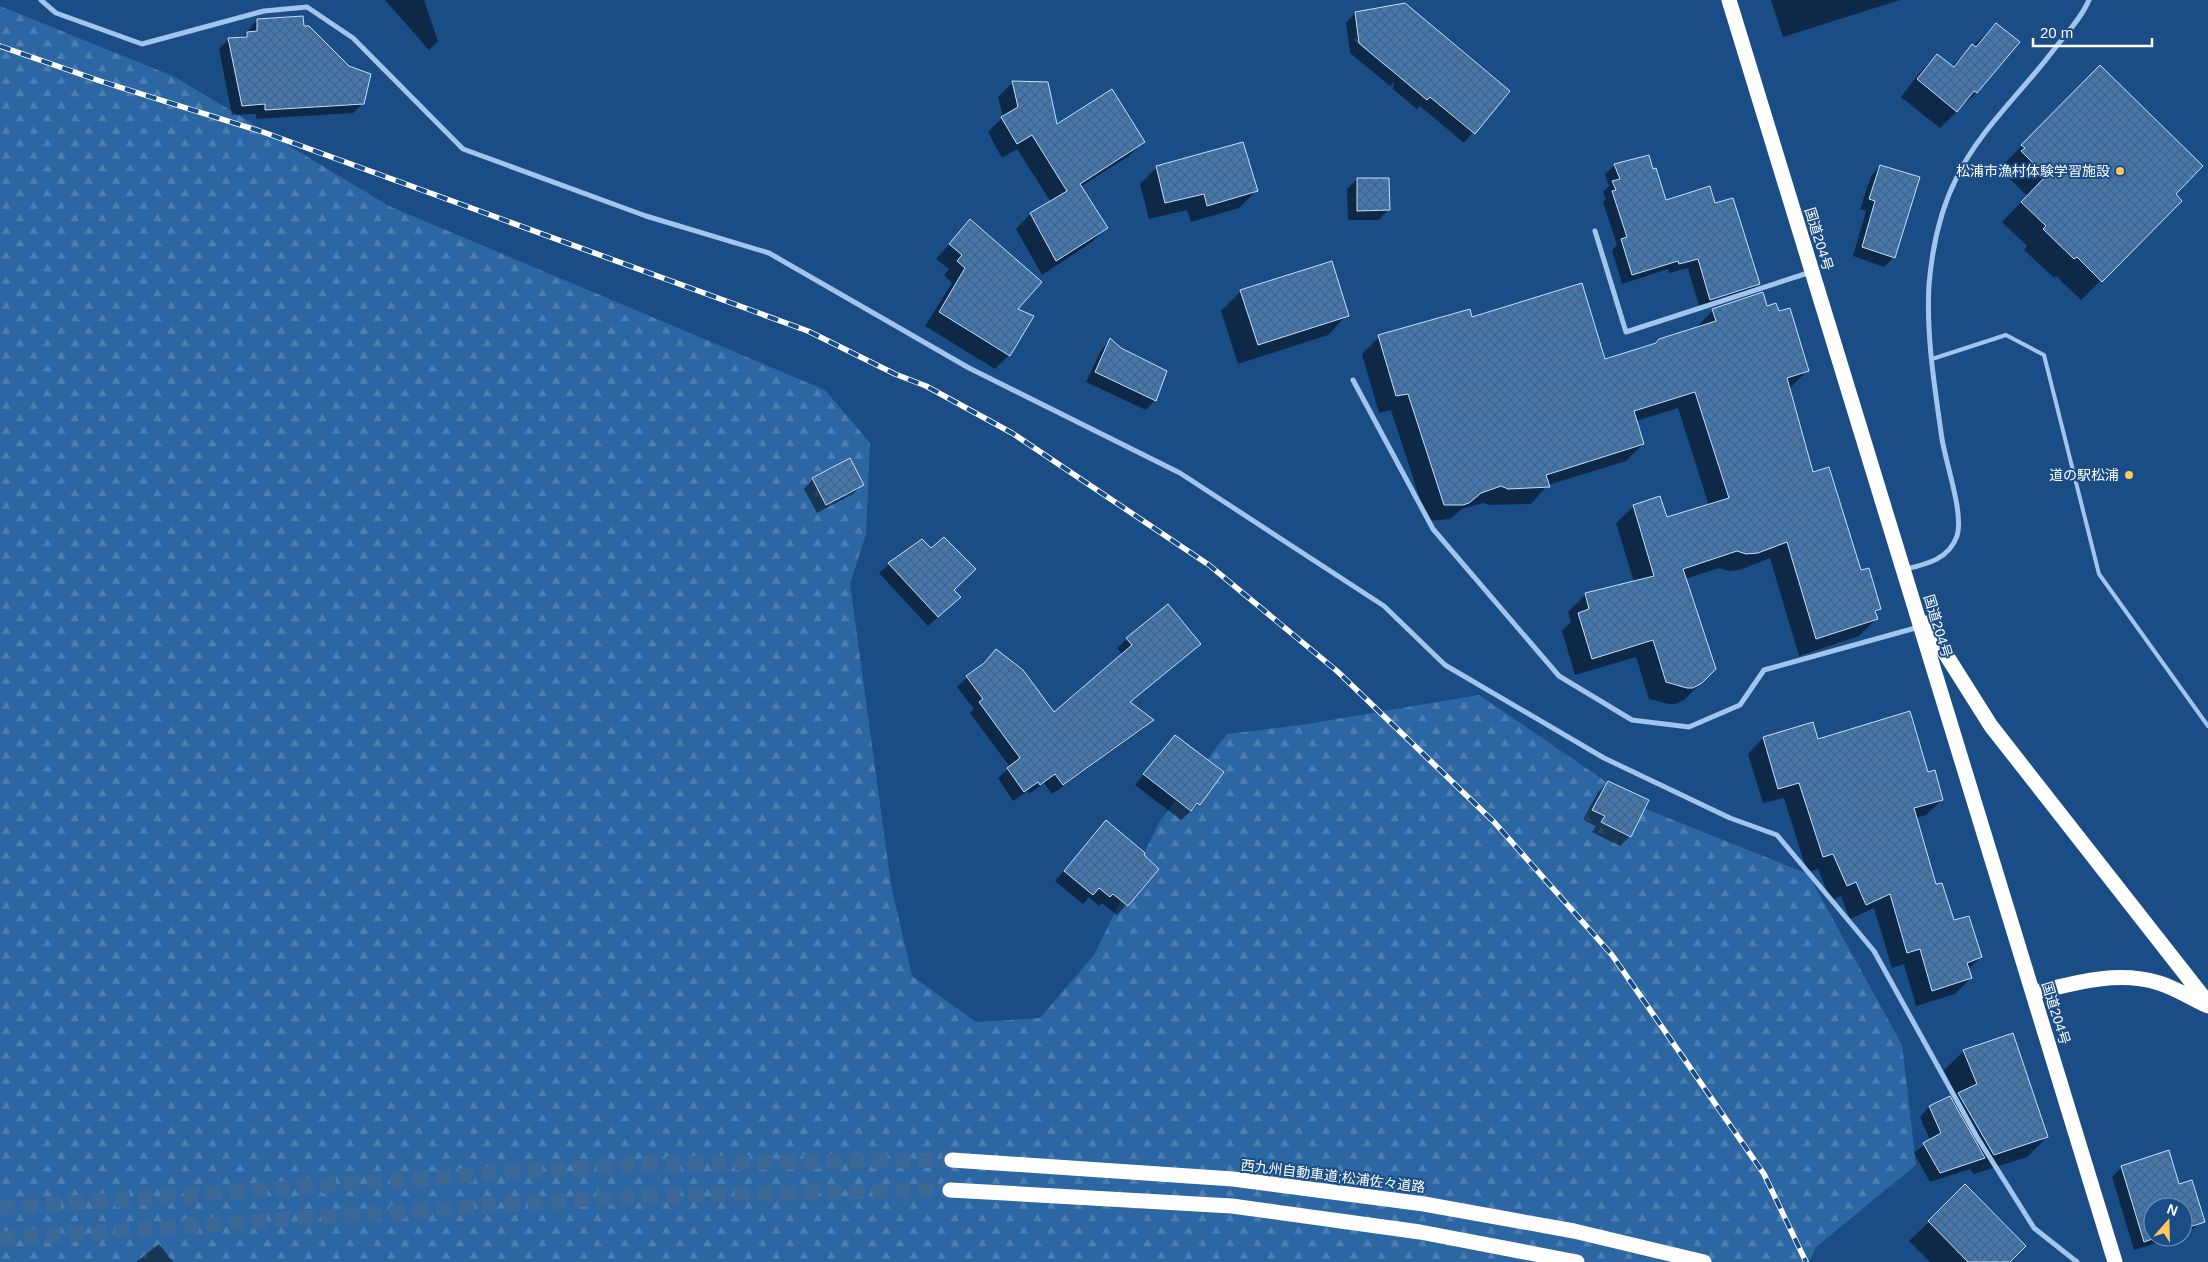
<svg xmlns="http://www.w3.org/2000/svg" width="2208" height="1262" viewBox="0 0 2208 1262" font-family="Helvetica,'Noto Sans JP',sans-serif">
	<style>
		.forest { fill: url(#forest-firs) }
		.shadow { fill: #0007; fill-rule: evenodd }
		.building { fill: url(#building-cross-hatch); stroke: #c6dff9 }
		.lines { fill: none; stroke-linecap: round; stroke-linejoin: round }
		.highway-tunnel { stroke: #3c6897; stroke-width: 15; stroke-dasharray: 15 8; stroke-linecap: butt }
		.lane { stroke: #a1c5ec; stroke-width: 4 }
		.street { stroke: #a1c5ec; stroke-width: 5 }
		.highway { stroke: #fff; stroke-width: 15 }
		.rail-casing { stroke: #fff; stroke-width: 5.5 }
		.rail { stroke: #1a4d85; stroke-width: 4; stroke-dasharray: 11; stroke-linecap: butt }
		.poi-dot { fill: #fec95d; stroke: #1a4d85; stroke-width: 2 }
		.labels { text-anchor: middle; dominant-baseline: central; stroke-width: 4; stroke-linejoin: round; paint-order: stroke }
		.poi-label { font-size: 14px; fill: #fff; stroke: #1a4d85; text-anchor: end }
		.street-label { font-size: 14px; fill: #fff; stroke: #1a4d85 }
	</style>
	<defs>
		<pattern id="forest-firs" width="22" height="20" patternUnits="userSpaceOnUse" patternTransform="scale(1.25)"><rect width="22" height="20" fill="#2d67a3"/><path d="M5 1l3.5 6h-7zM16 11l3.5 6h-7z" fill="#4c7eb1"/></pattern>
		<pattern id="building-cross-hatch" width="8" height="8" patternUnits="userSpaceOnUse" patternTransform="scale(1.25)"><rect width="8" height="8" fill="#4377af"/><path d="M0 0l8 8M0 8l8-8" fill="none" stroke="#48627e"/></pattern>
	</defs>
	<rect width="100%" height="100%" fill="#1a4d85"/>
	<!-- forest -->
	<path class="forest" d="M0 6 175 77 389 206 825 390 870 443 866 534 850 584 891 885 912 976 976 1022 1040 1018 1094 955 1160 821 1227 734 1301 725 1479 695 1646 809 1808 874 1902 1045 1916 1165 1816 1247 1809 1262H0Z"/>
	<!-- shadow -->
	<path class="shadow" d="M385 0H424L438 41 429 50Z
		M1771 0H1900L1783 37Z
		M1355 13 1508 91 1464 143 1420 106 1417 109 1393 89 1394 82 1390 86 1350 53 1346 23ZM1355 38 1387 65V68L1354 40Z
		M257 20 302 28 363 103 353 113 256 119V114L232 115 219 49 229 39 242 38Z
		M1996 24 2018 42 1976 93 1940 128 1901 97 1920 72 1937 55 1951 67Z
		M2100 66 2174 194 2180 201 2081 300 2056 276 2054 278 2024 250 2027 246 2002 222 2027 196 2003 172 2006 168 2003 165Z
		M1013 82 1056 126 1144 141 1129 156 1080 187 1106 228 1092 242 1042 275 1016 229 1030 214 1051 202 1017 149 1002 158 988 132 1003 117 998 97Z
		M1615 165 1665 201 1714 205 1759 284 1749 293 1700 309 1688 268 1669 273 1668 269 1622 284 1612 250 1617 245 1603 202 1606 199 1603 192 1609 186 1605 174Z
		M1880 166 1894 257 1884 267 1853 256 1866 211 1860 209 1871 176Z
		M1157 167 1256 191 1239 208 1191 222 1187 210 1149 219 1140 184Z
		M1357 179 1388 210 1379 220H1348L1347 189Z
		M970 221 1016 309 1009 355 995 369 925 326 952 283 944 275 949 269 936 259Z
		M1241 291 1347 315 1328 335 1238 364 1221 311Z
		M1766 308 1807 371 1789 389 1812 474 1880 609 1875 614 1876 619 1859 636 1799 656 1770 558 1740 570 1728 571 1719 568 1685 579 1702 682 1684 700 1675 704H1669L1649 699 1636 657 1575 675 1562 631 1571 622 1568 612 1586 594 1634 582 1616 523 1634 506 1666 518 1709 506 1678 408 1636 421 1643 444 1626 461 1548 485 1531 504 1490 505 1483 503 1462 509 1450 519 1427 521 1391 410 1379 413 1362 354 1379 337 1471 318 1604 360 1654 345 1696 328 1713 310Z
		M1110 340 1155 400 1146 410 1086 382 1101 350Z
		M813 479 863 484 853 494 817 513 804 489Z
		M922 540 949 607 928 626 879 573 889 564Z
		M1127 639 1199 644 1129 703 1152 720 1143 729 1052 794 1044 783 1029 794 1028 791 1013 801 998 778 1010 767 970 713 974 709 957 687 996 650 1054 714 1123 655 1117 648Z
		M1763 738 1818 741 1928 774 1942 800 1926 815 1916 818 1935 886 1953 922 1981 957 1968 970 1971 978 1955 994 1916 1006 1904 964 1892 968 1874 908 1850 919 1841 896 1831 901 1818 869 1807 872 1784 798 1763 803 1748 754Z
		M1166 747 1199 804 1181 820 1135 785Z
		M1608 782 1630 836 1620 846 1592 832 1596 826 1583 820 1598 792Z
		M1106 822 1158 869 1117 915 1102 903 1099 906 1089 897 1083 904 1055 881Z
		M1964 1051 2047 1137 2027 1157 1974 1174 1970 1169 1930 1182 1914 1153 1930 1140 1920 1117 1929 1107 1949 1098 1951 1101 1955 1098 1944 1070Z
		M2122 1167 2179 1185 2203 1219 2193 1229 2183 1233V1207H2153V1237H2176L2134 1250 2112 1177Z
		M1929 1222 2008 1262H1930L1909 1241Z
		M159 1244 173 1262H136Z"/>
	<!-- building -->
	<path class="building" d="M1405 3 1510 91 1475 134 1430 97 1427 100 1359 43 1355 12Z
		M303 16 304 26H309L349 66 371 74 364 104 265 110V104L242 106 228 38 247 37V32L257 31V19Z
		M1996 23 2020 42 1977 93 1974 91 1957 112 1917 79 1937 54 1954 67 1972 44 1976 47Z
		M2100 65 2203 166 2176 194 2182 201 2102 282 2077 257 2074 259 2043 229 2046 226 2021 202 2046 176 2021 151 2025 148 2021 145Z
		M1012 81 1048 82 1057 124 1112 89 1145 142 1080 184 1108 228 1056 261 1030 213 1067 191 1032 135 1017 144 1001 117 1018 107Z
		M1243 142 1258 191 1207 206 1204 194 1165 203 1156 166Z
		M1649 155 1653 169 1656 168 1666 200 1710 186 1715 203 1733 198 1760 284 1710 300 1698 259 1679 264 1678 261 1632 275 1621 239 1627 237 1612 191 1616 190 1612 181 1620 179 1614 164Z
		M1880 165 1920 177 1895 258 1862 247 1875 201 1869 199Z
		M1357 178H1389L1390 210 1357 211Z
		M970 219 1042 282 1018 309 1034 316 1010 356 939 312 965 268 957 261 962 255 949 244Z
		M1332 261 1349 316 1258 345 1240 290Z
		M1582 283 1605 359 1656 343 1659 339 1716 321 1712 309 1763 292 1767 306 1776 303 1779 311 1790 308 1809 371 1787 378 1813 472 1829 467 1861 570 1869 568 1881 609 1875 611 1878 619 1816 639 1787 542 1758 553 1746 554 1737 551 1683 569 1716 669 1702 683 1693 688H1687L1666 682 1653 640 1592 659 1578 613 1589 609 1585 593 1654 576 1633 505 1660 496 1667 517 1729 498 1695 392 1634 411 1644 444 1546 475 1550 487 1508 489 1501 486 1481 493 1469 503 1463 505H1444L1408 394 1396 396 1378 335 1470 309 1472 317Z
		M1110 338 1121 348 1167 371 1156 401 1095 372Z
		M850 458 864 485 826 505 812 478Z
		M944 537 976 569 954 590 961 597 938 617 888 563 922 539 931 548Z
		M1168 604 1201 644 1130 702 1154 720 1063 785 1055 774 1040 785 1038 782 1024 792 1007 768 1020 758 979 702 983 699 966 676 984 663 996 649 1023 670 1054 712 1132 645 1126 638Z
		M1910 711 1928 772 1935 770 1943 800 1914 808 1936 884 1942 883 1954 920 1969 916 1982 957 1967 963 1972 978 1932 991 1920 949 1907 953 1890 894 1866 905 1856 882 1847 886 1833 854 1823 857 1799 783 1778 789 1763 737 1813 722 1818 739Z
		M1175 735 1224 772 1200 805 1197 803 1191 811 1143 774Z
		M1608 781 1649 800 1631 837 1601 822 1605 816 1592 810Z
		M1106 820 1145 853 1144 855 1159 869 1128 906 1113 894 1110 897 1099 888 1093 895 1064 871Z
		M2013 1033 2048 1137 1994 1155 1958 1093 1977 1084 1963 1050Z
		M1950 1096 1985 1158 1940 1173 1923 1143 1941 1133 1929 1106Z
		M2169 1150 2179 1184 2192 1180 2205 1222 2183 1229V1207H2153V1237H2158L2144 1242 2121 1166Z
		M1965 1184 2026 1246 2010 1262H1968L1928 1221Z"/>
	<g class="lines">
		<!-- highway-tunnel -->
		<path class="highway-tunnel" d="M0 1208 634 1164 952 1160
			M0 1239 634 1196 950 1190"/>
		<!-- lane -->
		<path class="lane" d="M1932 359 2006 335 2044 355 2099 574 2208 726"/>
		<!-- street -->
		<path class="street" d="M41 0 56 13 142 44 264 11 307 7 353 38 463 149 646 216 769 253 969 368 1180 473 1384 606 1445 665 1604 758 1730 818 1777 835 1874 951 1977 1137 2034 1228 2077 1262
			M1595 231 1626 332 1811 272
			M1353 380 1433 529 1559 676 1632 720 1689 727 1740 705 1764 670 1919 627
			M1906 569C1927 564 1949 559 1957 536 1964 514 1946 464 1942 439 1935 389 1926 336 1929 285 1932 249 1940 211 1956 179 1977 133 2021 93 2052 52 2064 36 2081 19 2089 0"/>
		<!-- highway -->
		<path class="highway" d="M1729 0 2115 1262
			M1926 623 1991 726 2208 1003
			M2033 993C2074 983 2117 970 2159 983 2176 988 2192 999 2208 1006
			M952 1160 1233 1179 1424 1204 1574 1231 1704 1262
			M950 1190 1232 1206 1420 1232 1577 1262"/>
		<defs>
			<path id="rail" d="M0 46 100 81 263 132 808 331 895 374 926 386 1012 433 1209 565 1337 671 1494 822 1612 955 1764 1174 1806 1262"/>
		</defs>
		<!-- rail casing -->
		<use href="#rail" class="rail-casing"/>
		<!-- rail -->
		<use href="#rail" class="rail"/>
	</g>
	<!-- markers -->
	<g class="poi-dot">
		<circle cx="2120" cy="171" r="5"/>
		<circle cx="2129" cy="475" r="5"/>
	</g>
	<g class="labels">
		<!-- poi labels -->
		<g class="poi-label">
			<text x="2110" y="171">松浦市漁村体験学習施設</text>
			<text x="2119" y="475">道の駅松浦</text>
		</g>
		<!-- street labels -->
		<g class="street-label">
			<text transform="translate(1819 239) rotate(73)">国道204号</text>
			<text transform="translate(1938 626) rotate(73)">国道204号</text>
			<text transform="translate(2056 1013) rotate(73)">国道204号</text>
			<text transform="translate(1333 1176) rotate(7)">西九州自動車道;松浦佐々道路</text>
		</g>
	</g>
	<!-- north arrow -->
	<g transform="translate(2168 1222) rotate(20)"><circle r="24" fill="#1a4d85" stroke="#7694b6"/>
	<path d="M0-4L9 19L0 12L-9 19Z" fill="#fec95d"/>
	<text y="-8" font-size="14" font-weight="bold" text-anchor="middle" fill="#ffffff">N</text>
	</g>
	<!-- scale -->
	<path d="M2033 38v8h119v-8" fill="none" stroke="#ffffff" stroke-width="2.5"/>
	<text x="2040" y="38" font-size="15" fill="#ffffff" stroke="#1a4d85" stroke-width="4" paint-order="stroke">20 m</text>
</svg>
